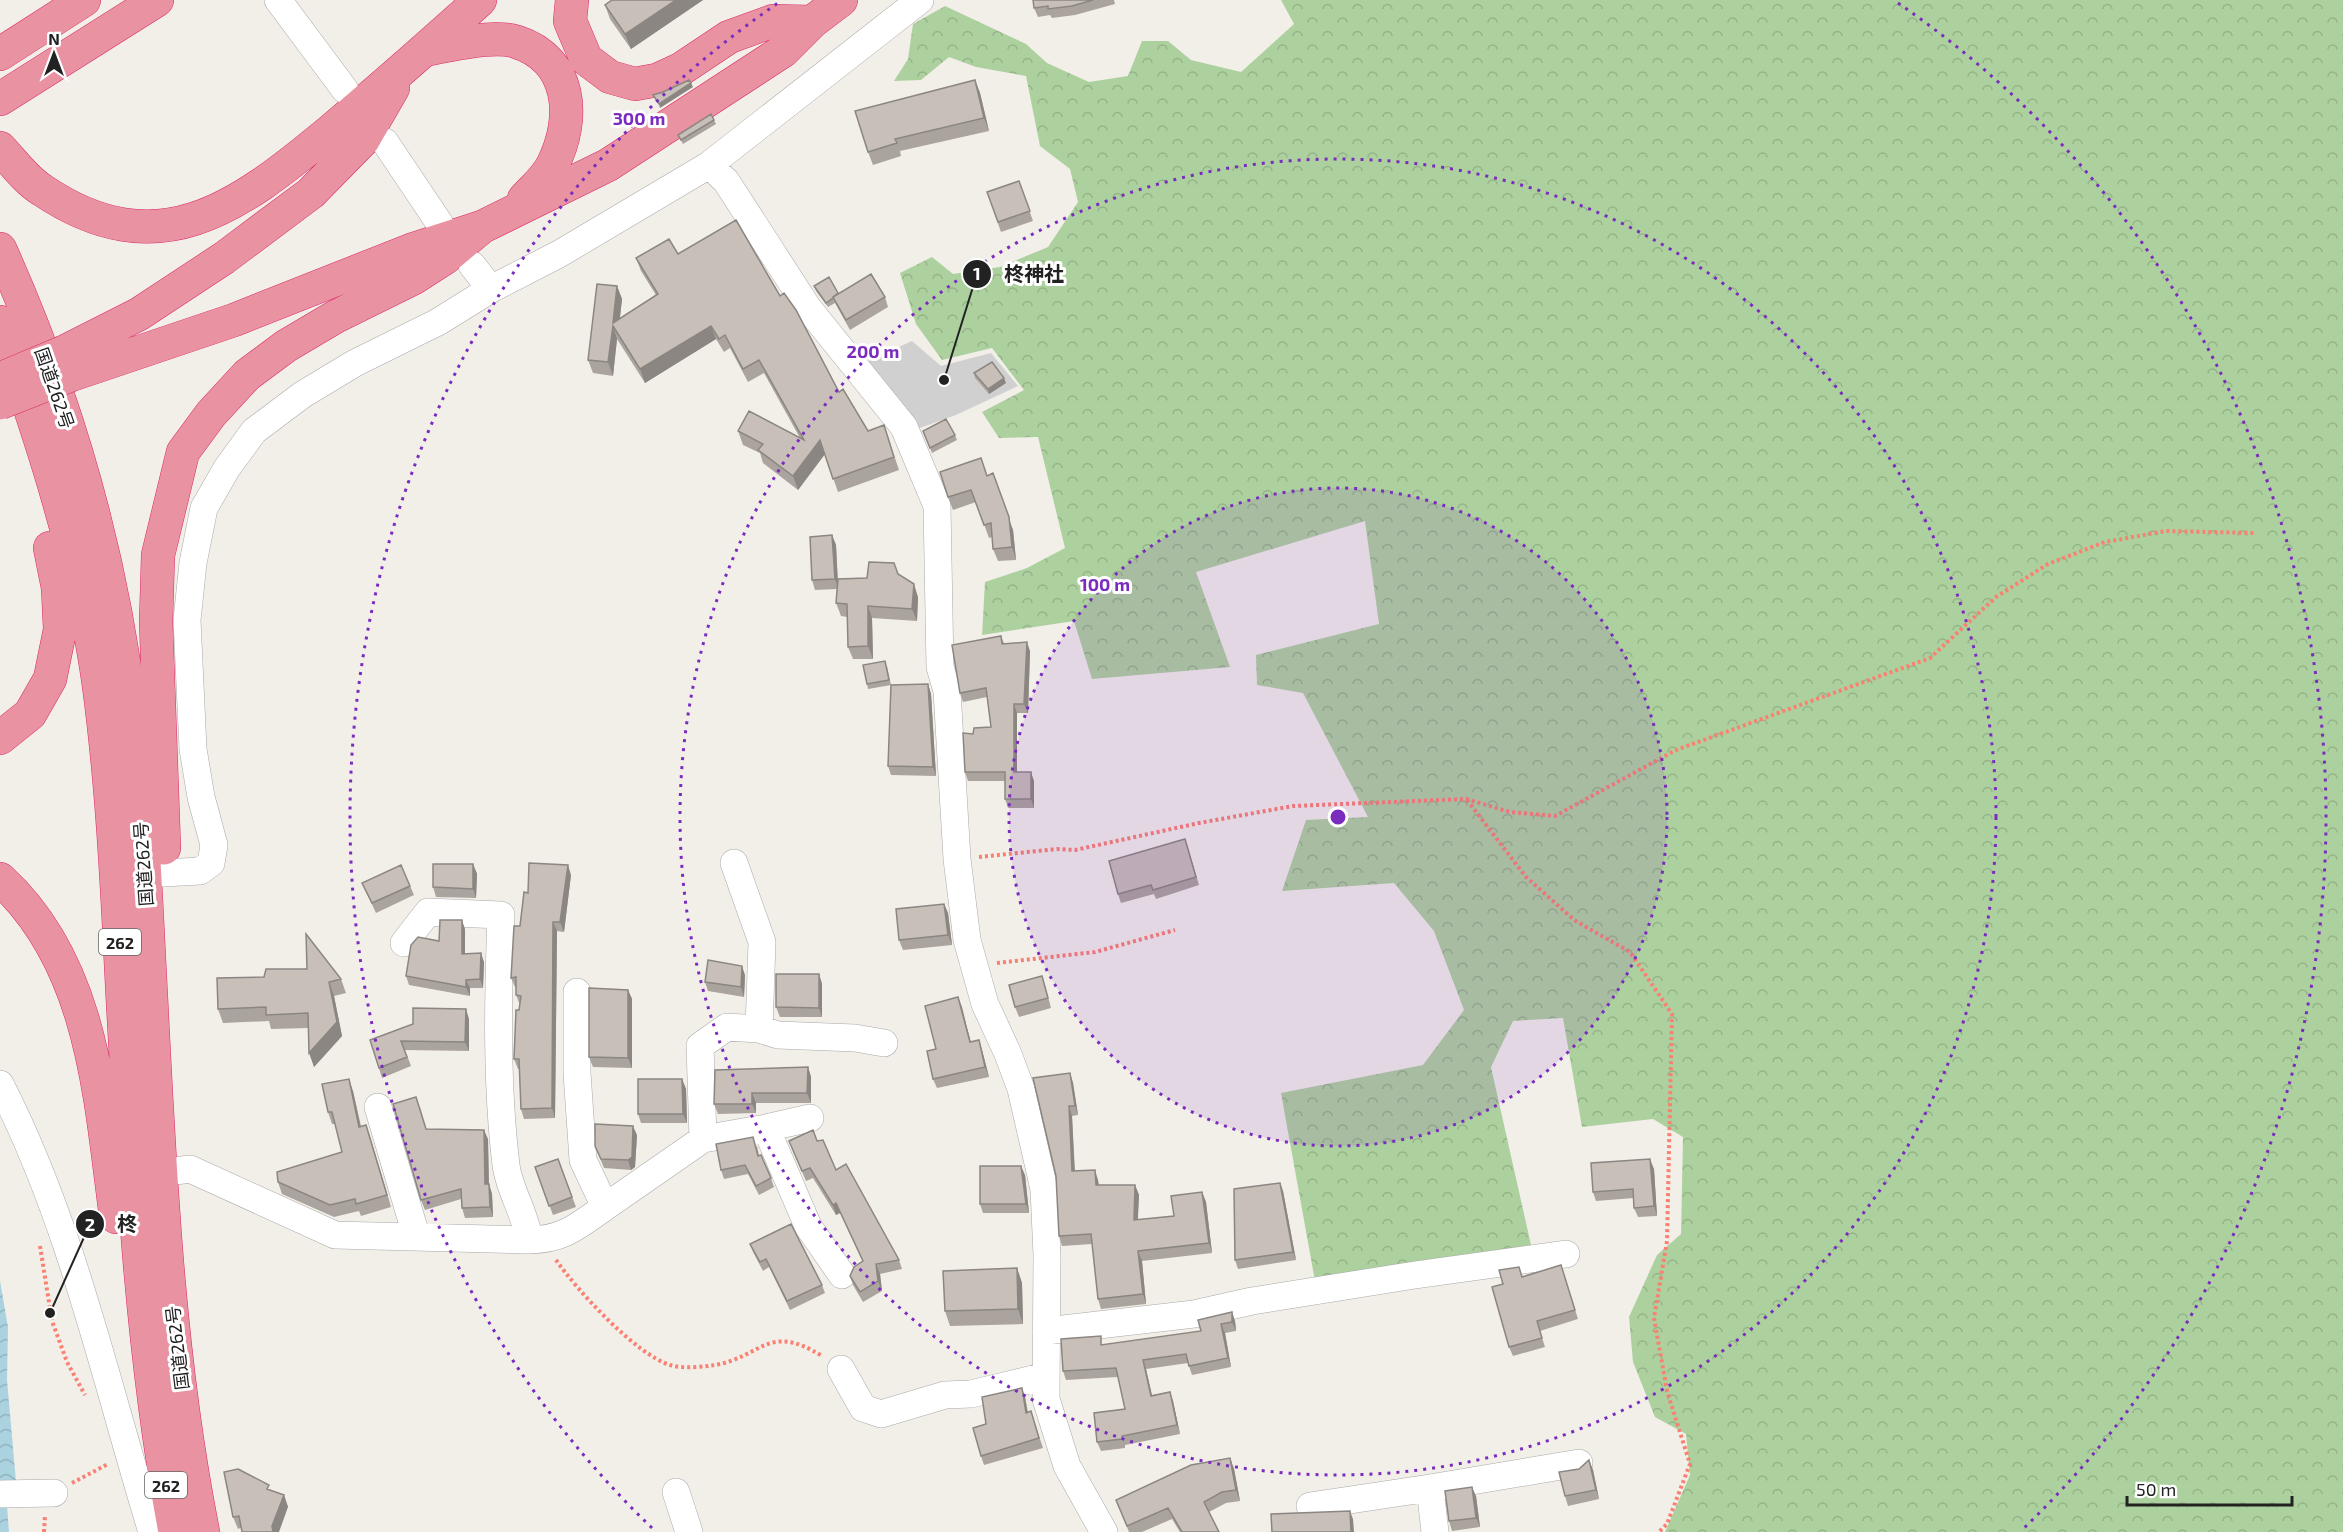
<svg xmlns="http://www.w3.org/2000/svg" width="2343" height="1532" viewBox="0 0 2343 1532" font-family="'Exo 2','Noto Sans JP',sans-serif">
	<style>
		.religious { fill: #d0d0d0 }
		.forest { fill: url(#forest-crowns) }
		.water { fill: url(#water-waves) }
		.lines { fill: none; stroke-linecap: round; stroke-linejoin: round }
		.minor-casing { stroke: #a9a9a9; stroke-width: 28 }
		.highway-casing { stroke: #dc2a67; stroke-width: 34 }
		.path { stroke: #fa8072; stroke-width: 4; stroke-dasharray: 3 3; stroke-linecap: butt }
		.minor { stroke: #fff; stroke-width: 27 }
		.highway { stroke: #e892a2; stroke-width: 33 }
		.highway-bridge-casing { stroke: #dc2a67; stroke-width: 34; stroke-linecap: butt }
		.highway-bridge { stroke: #e892a2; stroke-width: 33 }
		.wall { fill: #aba49e }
		.shaded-wall { fill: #8b8681 }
		.building { fill: #c7bfb8; stroke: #8b8681; stroke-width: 1.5 }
		.ring { fill: none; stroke: #7b2cbf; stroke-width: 3; stroke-dasharray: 3 6 }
		.labels { text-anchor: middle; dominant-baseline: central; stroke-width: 6; stroke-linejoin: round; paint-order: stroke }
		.shield { fill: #fff; stroke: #646464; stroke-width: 1.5 }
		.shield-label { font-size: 16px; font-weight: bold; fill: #222 }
		.street-label { font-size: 18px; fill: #222; stroke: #fff }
		.centre { fill: #7b2cbf; stroke: #fff; stroke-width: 3 }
		.ring-label { font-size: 18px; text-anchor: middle; font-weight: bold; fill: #7b2cbf; stroke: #fff; stroke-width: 6; stroke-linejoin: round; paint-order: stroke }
		.leader { fill: none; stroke: #222; stroke-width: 2 }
		.callout-dot { fill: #222; stroke: #fff; stroke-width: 2 }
		.mark-label { font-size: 18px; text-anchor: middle; font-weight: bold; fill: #fff }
		.callout-label { font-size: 20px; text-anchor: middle; font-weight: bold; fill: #222; stroke: #fff; stroke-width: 6; stroke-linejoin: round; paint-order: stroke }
	</style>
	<defs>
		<pattern id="forest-crowns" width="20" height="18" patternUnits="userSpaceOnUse" patternTransform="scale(1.5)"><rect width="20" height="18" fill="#add19e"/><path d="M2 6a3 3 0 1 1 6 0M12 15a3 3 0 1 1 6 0" fill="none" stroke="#95b388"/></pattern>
		<pattern id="water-waves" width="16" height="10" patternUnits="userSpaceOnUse" patternTransform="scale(1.5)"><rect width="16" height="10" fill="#aad3df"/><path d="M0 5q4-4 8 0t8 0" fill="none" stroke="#92b5bf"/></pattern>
	</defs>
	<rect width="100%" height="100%" fill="#f2efe9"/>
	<!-- religious -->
	<path class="religious" d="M912 341 941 366 991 353 1018 386 956 415 917 429 864 363Z"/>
	<!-- forest -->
	<path class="forest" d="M1281 0H2343V1532H1665L1690 1475 1686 1434 1655 1417 1633 1362 1629 1317 1657 1255 1681 1234 1683 1137 1653 1119 1582 1127 1563 1018 1513 1021 1491 1067 1531 1245 1315 1281 1281 1093 1423 1065 1464 1010 1434 931 1394 883 1282 891 1306 820 1368 817 1303 693 1257 685 1256 655 1379 624 1365 521 1196 572 1230 667 1092 679 1074 621 982 635 985 582 1027 568 1065 548 1038 437 999 438 982 412 1024 390 992 348 942 360 916 324 900 273 932 257 953 274 1000 267 1048 247 1078 202 1070 169 1040 146 1026 76 976 67 949 57 921 80 894 81 908 59 913 24 945 6 1026 44 1047 63 1089 82 1128 76 1142 41H1168L1191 60 1241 72 1294 24Z"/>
	<!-- water -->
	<path class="water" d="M0 1281 8 1327 7 1380 16 1482 7 1505 9 1532H0Z"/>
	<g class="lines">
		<defs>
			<path id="minor" d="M278 0 345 90
				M385 142 440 224
				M709 165 920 0
				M472 265 491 289
				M734 863 762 942 759 1029
				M145 874 200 871 211 863 214 845 201 797 193 749 187 620 193 563 204 508 227 468 254 431 302 395 355 363 438 322 491 289 559 254 709 165 726 181 808 308 904 427 937 506 940 667 947 691 957 859 967 940 985 1004 1008 1054 1021 1089 1044 1189 1047 1255 1046 1399 1067 1466 1104 1532
				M404 943 428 912 501 915C498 998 496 1082 506 1165 509 1190 526 1214 529 1240 563 1240 578 1226 605 1207L583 1160 577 1073V992
				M0 1084C72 1224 106 1383 152 1532
				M378 1107 416 1235
				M766 1128 810 1118
				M703 1139 700 1046 727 1027 759 1029 778 1035 855 1038 884 1043
				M160 1173 190 1169 335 1235 529 1240
				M605 1207 703 1139 766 1128 808 1226 842 1275
				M1046 1331 1194 1314 1252 1301 1415 1275 1566 1254
				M841 1369 863 1408 881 1414 945 1395 971 1394 1046 1376
				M676 1492 689 1532
				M0 1494 54 1493
				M1310 1506 1430 1488
				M1435 1532 1430 1488 1579 1463"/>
			<path id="highway" d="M572 0 570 21 586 59 610 77 635 84 657 80 681 69 729 37 773 21 812 22
				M425 50C448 45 495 34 517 42 572 60 576 118 553 164 547 177 534 188 524 199
				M0 54 84 0
				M0 99 157 0
				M0 148C13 162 26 180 42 190 158 268 237 208 329 132 380 89 430 45 480 0
				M0 249C66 396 112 554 131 715 143 808 146 903 151 996 160 1175 168 1356 203 1532
				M0 322C42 439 80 556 98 679 112 780 117 883 122 986 132 1168 141 1352 175 1532
				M64 352 139 314 224 258 311 193 363 140 393 88
				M71 375 234 320 411 250 482 227 608 165 783 51 812 22 841 0
				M0 738 30 714 50 679 60 630 58 588 50 548
				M164 848 156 622 158 555 183 452 211 414 247 375 286 346 335 317 414 278 445 258 482 227
				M0 879C94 965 100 1099 116 1217"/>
		</defs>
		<!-- minor casing -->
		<use href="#minor" class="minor-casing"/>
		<!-- highway casing -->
		<use href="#highway" class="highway-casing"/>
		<!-- path -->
		<path class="path" d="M1467 800 1526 877 1574 920 1630 952 1672 1014 1667 1241 1654 1318 1667 1391 1690 1464 1667 1524 1659 1532
			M979 857 1057 849 1075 850 1199 823 1293 806 1466 799 1510 812 1555 816 1676 750 1930 658 1996 597 2048 564 2105 542 2166 531 2254 533
			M997 963 1095 952 1175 930
			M40 1246 52 1321 67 1362 85 1395
			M556 1260C577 1290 635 1354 670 1365 684 1369 701 1367 715 1365 762 1357 768 1322 822 1356
			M72 1483 108 1464
			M44 1532 45 1515"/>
		<!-- minor -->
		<use href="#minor" class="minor"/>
		<!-- highway -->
		<use href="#highway" class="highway"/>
		<defs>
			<path id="highway-bridge" d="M0 379 64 352
				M0 403 71 375"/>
		</defs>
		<!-- highway-bridge casing -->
		<use href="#highway-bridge" class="highway-bridge-casing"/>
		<!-- highway-bridge -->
		<use href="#highway-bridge" class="highway-bridge"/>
	</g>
	<!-- wall -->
	<path class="wall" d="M703 0 631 49 610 19 605 5Z
		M1033 0H1114L1115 4 1075 15 1052 18 1050 15 1038 17 1034 8Z
		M975 80 980 93 989 131 900 151 901 156 873 165 868 152Z
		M714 120 716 124 683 144 678 135Z
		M1019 181 1033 221 1001 232 987 192Z
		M678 254 780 296 839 392 868 431 884 425 899 470 838 492 825 454 798 490 763 463 760 453 743 445 738 431 800 438 764 373 748 382 730 348 724 352 716 339 645 383 617 339 613 376 593 373 588 360 617 286 622 299 620 318 656 295 641 271 636 258Z
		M814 286 838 293 885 297 888 307 850 330 835 303 828 307 816 291Z
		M974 373 1006 383 989 394 975 378Z
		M923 431 955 435 957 440 932 453Z
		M987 476 1013 530 1016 560 998 561 993 549 992 537 989 538 976 502 953 510 948 497Z
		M832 535 836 545 838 582 898 574 918 597 917 621 872 618 873 659H853L848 647 847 617 841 616 836 603 837 589 815 590 812 580Z
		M1001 636 1004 643 1030 651 1028 713H1017V772L1034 781V808H1008L1005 799V781H968L965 772 973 734 991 727 987 697 963 702 960 693Z
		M887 666 891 685 928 684 931 694 936 776 891 775 888 766 891 685 868 689 867 684Z
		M1188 848 1199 885 1156 899 1154 894 1121 903 1118 894Z
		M473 864 477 874 476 898 436 897 433 887Z
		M571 875 564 932 557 931 555 1118 524 1119 521 1109 519 1069H518L514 1059 520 1005 516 995V987H515L511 978 520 926Z
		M362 883 410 886 414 895 376 913Z
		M944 904 948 913 952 945 903 950 899 940Z
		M465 929V954L484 962 483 988H470V996L409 985 406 976 439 941Z
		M819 974 822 984V1017H780L776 1007Z
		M745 975 744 997 708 991 705 982Z
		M341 979 346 993 334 996 342 1036 314 1067 308 1028 271 1029 269 1021 223 1023 218 1009Z
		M1045 985 1051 1008 1019 1017 1015 1007Z
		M628 990 632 999V1068L593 1067 589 1057Z
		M958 997 971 1042 979 1040 982 1050 989 1077 937 1088 933 1079 936 1049Z
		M469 1019V1051L405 1050 411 1066 382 1078 370 1040Z
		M808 1067 811 1077V1103H756V1113L718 1114 714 1104Z
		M1070 1073 1073 1083 1078 1115 1072 1116 1075 1171 1098 1180 1099 1185H1135L1139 1195 1138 1220 1174 1216 1202 1192 1206 1202 1212 1253 1142 1261 1146 1304 1101 1309 1098 1299 1092 1244 1062 1246 1059 1236Z
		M682 1079 686 1089 687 1123H641L638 1114Z
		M353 1091 361 1126 366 1125 391 1207 361 1216 359 1211 334 1217 282 1194 278 1182 342 1152 335 1124H332L328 1112Z
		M420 1107 426 1129 488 1139 489 1184 492 1194 493 1217 465 1218 462 1208 461 1199 425 1210 421 1200Z
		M637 1135 635 1167 631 1170 604 1168 595 1146Z
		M789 1141H817L836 1170 899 1260 902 1269 880 1274 882 1291 863 1302 853 1285 850 1276 863 1262 840 1213 836 1215 813 1178 806 1181Z
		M757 1146 759 1155 771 1178 774 1187 759 1195 748 1174 724 1179 721 1170Z
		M558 1159 576 1207 553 1215 535 1167Z
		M1654 1169 1657 1216 1638 1217 1634 1208V1198L1596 1201 1593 1192Z
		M1025 1175 1029 1213H983L980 1204Z
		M1280 1183 1283 1191 1296 1260 1238 1269 1235 1260Z
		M750 1244 822 1285 825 1293 790 1310 769 1267 763 1271 753 1252Z
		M1561 1265 1578 1319 1540 1331 1545 1347 1513 1356 1509 1347 1523 1277Z
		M1017 1268 1022 1283 1023 1324 950 1326 945 1311Z
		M1232 1312 1235 1321 1236 1331 1225 1333 1231 1367 1192 1375 1188 1363 1146 1369 1152 1395 1170 1392 1173 1401 1180 1434 1125 1445V1448L1101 1451 1097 1442 1125 1409 1118 1377 1066 1380 1063 1371 1201 1331Z
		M1025 1397 1028 1412 1034 1421 1043 1448 984 1465 981 1456 986 1424Z
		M1230 1458 1234 1469 1240 1501 1226 1503 1209 1512 1219 1532H1180L1172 1519 1142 1532H1129L1116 1500Z
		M1589 1460 1593 1470 1599 1499 1568 1506 1565 1496 1579 1469Z
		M270 1490 284 1495 288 1507 238 1529 233 1517Z
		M1476 1496 1480 1527 1452 1531 1449 1521Z"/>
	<!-- shaded-wall -->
	<path class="shaded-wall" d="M676 0H703L631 49 625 34Z
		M975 80 980 93 989 131 984 118Z
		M691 83 693 87 660 108 659 104Z
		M617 286 622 299 618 334 613 323Z
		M613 326 617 339 613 376 608 362Z
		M711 326 716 339 645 383 640 369Z
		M1004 378 1006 383 989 394 988 389Z
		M820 440 825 454 798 490 793 476Z
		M993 473 1013 530 1016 560 1012 547Z
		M832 535 836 545 838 588 835 579Z
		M914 584 918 597 917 621 912 609Z
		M868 606 872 618 873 659 868 646Z
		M1027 642 1030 651 1028 713 1024 704Z
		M928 684 931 694 936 776 933 767Z
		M1014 704 1017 713V781L1014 772Z
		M1031 772 1034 781V808L1031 799Z
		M473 864 477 874 476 898 473 889Z
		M568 865 571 875 564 932 560 922Z
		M944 904 948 913 952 945 948 935Z
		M462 920 465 929V963L462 954Z
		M553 922 557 931 555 1118 552 1108Z
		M481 953 484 962 483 988 480 979Z
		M742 966 745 975 744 997 741 987Z
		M819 974 822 984V1017L819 1008Z
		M466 980 470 988V996L466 987Z
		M329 982 334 996 342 1036 314 1067 309 1053Z
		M628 990 632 999V1068L628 1058Z
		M958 997 962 1007 973 1052 970 1042Z
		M466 1009 469 1019V1051L465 1042Z
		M979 1040 982 1050 989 1077 985 1067Z
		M808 1067 811 1077V1103L807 1093Z
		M1070 1073 1073 1083 1078 1115 1075 1106Z
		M349 1079 353 1091 363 1139 359 1127Z
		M682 1079 686 1089 687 1123 683 1114Z
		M752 1093 756 1103V1113L752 1104Z
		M1069 1106 1072 1116 1075 1180 1072 1171Z
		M366 1125 370 1137 391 1207 387 1195Z
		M633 1126 637 1135 635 1167 631 1170 628 1160Z
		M484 1130 488 1139 489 1194 485 1184Z
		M1650 1159 1654 1169 1657 1216 1654 1206Z
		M1021 1166 1025 1175 1029 1213 1026 1204Z
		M1095 1170 1098 1180 1099 1195 1096 1185Z
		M1280 1183 1283 1191 1296 1260 1293 1252Z
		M489 1184 492 1194 493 1217 490 1207Z
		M1135 1185 1139 1195 1137 1230 1134 1220Z
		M1202 1192 1206 1202 1212 1253 1209 1243Z
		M836 1203 840 1213 836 1215 833 1205Z
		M1138 1251 1142 1261 1146 1304 1143 1294Z
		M876 1264 880 1274 882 1291 878 1281Z
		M1017 1268 1022 1283 1023 1324 1018 1309Z
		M1232 1312 1235 1321 1236 1331 1232 1322Z
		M1221 1324 1225 1333 1231 1367 1228 1358Z
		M1143 1360 1146 1369 1154 1405 1151 1396Z
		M1022 1388 1025 1397 1029 1422 1026 1413Z
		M1170 1392 1173 1401 1180 1434 1177 1425Z
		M1230 1458 1234 1469 1240 1501 1236 1490Z
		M1589 1460 1593 1470 1599 1499 1596 1490Z
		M1472 1487 1476 1496 1480 1527 1476 1518Z
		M284 1495 288 1507 279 1532H273L272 1526Z
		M1350 1511 1353 1519 1354 1532H1351Z"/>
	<!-- building -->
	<path class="building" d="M612 0H676L625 34 605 5Z
		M1033 0H1093L1072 6 1048 9V6L1034 8Z
		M689 80 691 83 659 104 653 95 663 92Z
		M975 80 984 118 895 139 897 143 868 152 855 111Z
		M711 114 714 120 681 140 678 135Z
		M1019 181 1030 211 998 222 987 192Z
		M736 220 780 296 784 293 796 310 839 392 843 389 868 431 884 425 894 457 833 479 820 440 793 476 758 450 763 444 738 431 749 411 804 440 759 360 743 369 725 335 719 339 711 326 640 369 613 326 608 362 588 360 597 284 617 286 613 323 658 294 636 258 669 239 678 254Z
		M871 274 885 297 846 320 833 297Z
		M829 277 838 293 833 297V298L826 303 814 286Z
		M992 362 1004 378 988 389 974 373Z
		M946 419 955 435 930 448 923 431Z
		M981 458 987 476 993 473 1009 517 1012 547 993 549 991 523 984 525 971 490 948 497 940 472Z
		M832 535 835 579 812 580 810 537Z
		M869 562 894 563 898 574 914 584 912 609 868 606V646L848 647 847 604 836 603 838 579 867 578Z
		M1001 636 1002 644 1027 642 1024 704H1014V772H1031V799H1005V772H965L963 733 973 734 974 728 991 727 986 688 960 693 952 645Z
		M885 661 889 680 867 684 863 665Z
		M928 684 933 767 888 766 891 685Z
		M1185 839 1196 877 1153 890 1151 885 1118 894 1109 861Z
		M529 863 568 865 560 922H553L552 1108 521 1109 519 1059H514L516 1010H519L521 996 516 995V977L511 978 514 926H520L524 892 528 893Z
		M433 864H473V889L433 887Z
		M401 865 410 886 372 903 362 883Z
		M944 904 948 935 899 940 896 909Z
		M440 920H462V954L481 953 480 979 466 980V987L406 976 411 945 418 937 439 941Z
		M306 934 341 979 329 982 337 1022 309 1053 308 1013 266 1015V1007L218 1009 217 978 264 977 266 969H307Z
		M708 960 742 966 741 987 705 982Z
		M776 974H819V1008L776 1007Z
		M1042 976 1048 998 1015 1007 1009 985Z
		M589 988 628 990V1058L589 1057Z
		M958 997 970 1042 979 1040 985 1067 933 1079 927 1051 936 1049 925 1006Z
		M413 1008 466 1009 465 1042 401 1041 407 1057 379 1068 370 1040 413 1024Z
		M808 1067 807 1093H752V1104H714L715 1070Z
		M1070 1073 1075 1106H1069L1072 1171 1095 1170 1096 1185H1135L1134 1220 1174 1216 1171 1196 1202 1192 1209 1243 1138 1251 1143 1294 1098 1299 1091 1234 1059 1236 1056 1176 1033 1078Z
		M349 1079 359 1127 366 1125 387 1195 356 1204 355 1199 330 1205 278 1182 277 1172 342 1152 332 1112H328L322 1084Z
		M638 1079H682L683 1114H638Z
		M416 1097 426 1129 484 1130 485 1184H489L490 1207 462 1208 461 1189 421 1200 393 1104Z
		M595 1124 633 1126 632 1157 628 1160 601 1159 595 1146Z
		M813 1130 817 1141 823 1140 836 1170 846 1164 899 1260 876 1264 878 1281 860 1292 850 1276 854 1267 863 1261 836 1203 833 1205 810 1168 802 1171 789 1141Z
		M753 1137 758 1156 761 1155 771 1178 756 1186 745 1165 721 1170 716 1144Z
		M558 1159 572 1197 549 1206 535 1167Z
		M1650 1159 1654 1206 1634 1208 1633 1189 1593 1192 1591 1163Z
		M980 1166H1021L1026 1204H980Z
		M1280 1183 1293 1252 1235 1260 1234 1189Z
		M791 1224 822 1285 787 1301 766 1259 760 1262 750 1244Z
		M1561 1265 1575 1310 1537 1321 1542 1338 1509 1347 1492 1287 1503 1284 1499 1270 1519 1267 1522 1277Z
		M1017 1268 1018 1309 945 1311 943 1271Z
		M1232 1312V1322L1221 1324 1228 1358 1189 1366 1186 1354 1143 1360 1151 1396 1170 1392 1177 1425 1122 1436V1439L1097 1442 1094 1413 1125 1409 1116 1368 1063 1371 1061 1339 1101 1336V1345L1201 1331 1198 1320Z
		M1022 1388 1026 1413 1031 1411 1039 1438 981 1456 973 1428 986 1424 982 1397Z
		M1230 1458 1236 1490 1222 1492 1204 1502 1219 1532H1182L1168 1508 1127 1526 1116 1500 1191 1465Z
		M1589 1460 1596 1490 1565 1496 1559 1472 1579 1469Z
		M238 1469 269 1485 267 1489 284 1495 272 1526 273 1532H242L239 1516 233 1517 224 1472Z
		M1472 1487 1476 1518 1449 1521 1445 1491Z
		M1350 1511 1351 1532H1272L1271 1514Z"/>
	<!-- distance rings -->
	<circle cx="1338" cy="817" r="329" fill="#7b2cbf" fill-opacity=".12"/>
	<g class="ring">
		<circle cx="1338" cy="817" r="329"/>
		<circle cx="1338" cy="817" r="658"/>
		<path d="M652 1528A988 988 0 0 1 778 3M1898 3A988 988 0 0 1 2024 1528"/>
	</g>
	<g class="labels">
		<!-- shield labels -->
		<g class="shield">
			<rect x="99" y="929" width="42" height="26" rx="4.5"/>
			<rect x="145" y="1472" width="42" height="26" rx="4.5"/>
		</g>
		<g class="shield-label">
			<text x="120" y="942">262</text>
			<text x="166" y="1485">262</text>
		</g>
		<!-- street labels -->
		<g class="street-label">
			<text transform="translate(55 388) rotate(71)">国道262号</text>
			<text transform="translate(143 864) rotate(-94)">国道262号</text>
			<text transform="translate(177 1348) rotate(-97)">国道262号</text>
		</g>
	</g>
	<circle cx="1338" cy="817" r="9" class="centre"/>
	<g class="ring-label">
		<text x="639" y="125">300 m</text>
		<text x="873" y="358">200 m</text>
		<text x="1105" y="591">100 m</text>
	</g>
	<!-- callouts -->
	<path class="leader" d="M944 380L977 274M50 1313L90 1224"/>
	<g class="callout-dot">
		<circle cx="944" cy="380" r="6"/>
		<circle cx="50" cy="1313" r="6"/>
		<circle cx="977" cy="274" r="15"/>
		<circle cx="90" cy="1224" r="15"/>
	</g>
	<g class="mark-label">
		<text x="977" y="280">1</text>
		<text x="90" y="1231">2</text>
	</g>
	<g class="callout-label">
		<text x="1034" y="281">柊神社</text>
		<text x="127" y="1231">柊</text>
	</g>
	<!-- north arrow -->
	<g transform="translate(54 54)" stroke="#ffffff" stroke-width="4.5" paint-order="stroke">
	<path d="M0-4.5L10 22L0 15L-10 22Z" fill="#222222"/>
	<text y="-9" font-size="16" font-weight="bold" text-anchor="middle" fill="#222222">N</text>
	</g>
	<!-- scale -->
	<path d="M2127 1496v9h165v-9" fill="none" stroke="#222222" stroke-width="3"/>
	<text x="2136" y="1496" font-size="18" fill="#222222" stroke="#ffffff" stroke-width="4.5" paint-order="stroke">50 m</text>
</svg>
